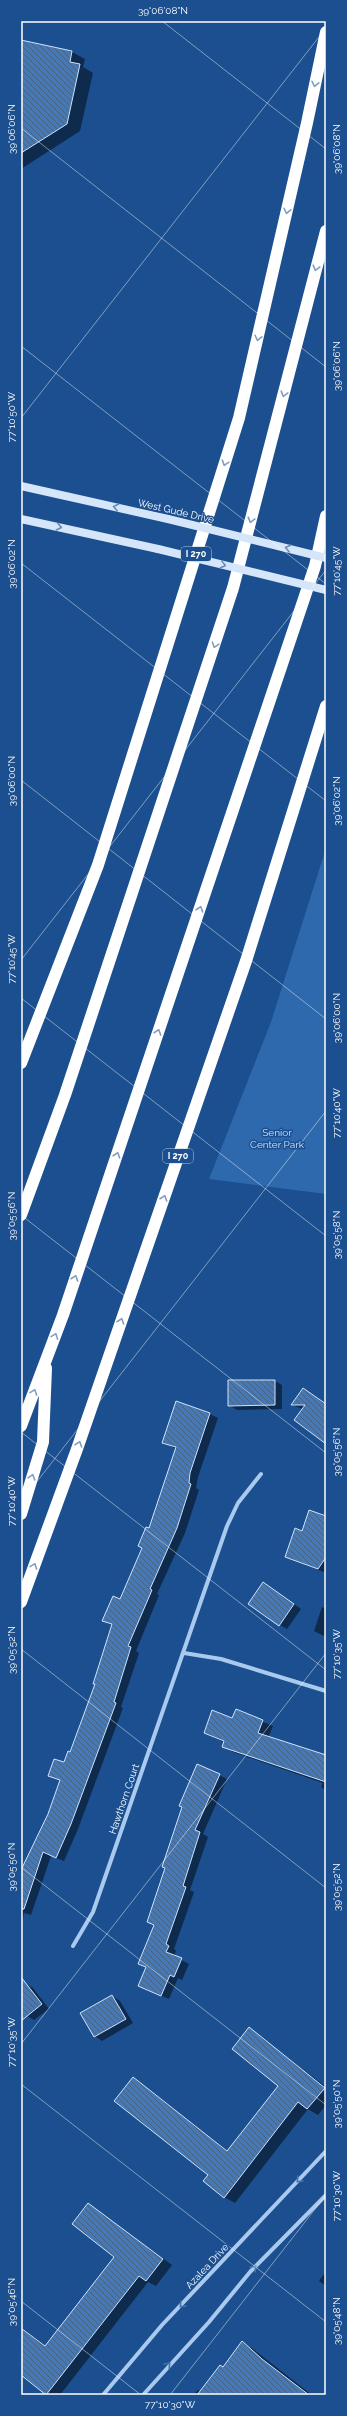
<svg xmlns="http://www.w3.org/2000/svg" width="347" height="2416" viewBox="0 0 347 2416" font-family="Raleway,sans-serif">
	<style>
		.green { fill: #2e69ad }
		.shadow { fill: #0007 }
		.building { fill: url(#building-back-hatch); stroke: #cfe3fa }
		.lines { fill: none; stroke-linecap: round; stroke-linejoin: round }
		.minor { stroke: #a9c9ee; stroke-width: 4 }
		.secondary { stroke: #d6e6fa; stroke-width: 8 }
		.motorway { stroke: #fff; stroke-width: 12 }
		.secondary-bridge { stroke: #d6e6fa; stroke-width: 8 }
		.oneway { stroke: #829ec1 }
		.oneway2 { stroke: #668bba }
		.oneway3 { stroke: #4674ac }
		.ticks { fill: none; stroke: #fff; stroke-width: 1; stroke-opacity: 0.45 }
		.labels { text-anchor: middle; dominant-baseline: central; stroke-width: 3; stroke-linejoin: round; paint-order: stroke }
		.shield { fill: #1b4f8f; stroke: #bbcadd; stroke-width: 1 }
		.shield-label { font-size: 9px; font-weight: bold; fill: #fff }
		.street-label { font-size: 10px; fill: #fff; stroke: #1b4f8f }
		.park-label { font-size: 10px; fill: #cfe3fa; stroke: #1b4f8f }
		.neatline { fill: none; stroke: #fff; stroke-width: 1.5 }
		.ticks-label { font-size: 10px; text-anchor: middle; fill: #fff }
	</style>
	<defs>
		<pattern id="building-back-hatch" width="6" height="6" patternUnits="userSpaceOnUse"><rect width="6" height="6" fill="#4478b7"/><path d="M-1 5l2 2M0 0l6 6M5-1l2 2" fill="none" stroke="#486282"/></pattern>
	</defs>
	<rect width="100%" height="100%" fill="#1b4f8f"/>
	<!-- green -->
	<path class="green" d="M326 848V1194L209 1179 271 1022Z"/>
	<!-- shadow -->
	<path class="shadow" d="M24 41 72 52 85 59 83 67 93 73 80 131 21 169V43Z
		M275 1381 282 1385V1409L237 1410 229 1405Z
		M304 1389 326 1404V1442L303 1409 292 1405Z
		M210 1414 218 1418 198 1477 196 1488 199 1490 185 1533 157 1594 159 1595 136 1651 139 1653 121 1707 123 1708 78 1829 64 1861 51 1856 31 1915 24 1913 21 1930V1863L25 1864 48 1814 61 1781 49 1775 64 1764 71 1754 96 1684 113 1625 104 1620 121 1600 143 1548 177 1449 163 1442Z
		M326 1517V1573L286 1557 302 1532Z
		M270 1587 301 1609 287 1629 280 1625Z
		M322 1607 326 1609V1637L314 1631Z
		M236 1711 273 1726 268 1738 326 1756V1790L321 1787 323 1783 233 1752 224 1746 225 1743 205 1733 233 1720Z
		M219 1775 227 1779 203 1834 208 1837 190 1890 194 1892 174 1949 176 1951 174 1956 189 1964 182 1980 178 1978 169 1999 147 1990V1968L139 1963 155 1926 148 1922Z
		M25 1983 33 1988 49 2009 34 2020 27 2016 21 2009V1987Z
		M112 1996 120 2001 133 2023 102 2041 95 2036Z
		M249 2029 326 2087V2105L318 2115 308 2109 235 2203 224 2197 210 2175 134 2078 228 2151 279 2086Z
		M88 2204 172 2265 156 2286 148 2282 60 2395H49L21 2360V2327L46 2346 116 2257Z
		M326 2271V2286L319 2281Z
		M242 2343 253 2349 312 2395H193L198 2390 201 2392 223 2368Z"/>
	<!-- building -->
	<path class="building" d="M21 40 72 51 70 62 80 64 67 124 21 153Z
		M228 1380H275V1405L228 1406Z
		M303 1388 326 1404V1444L294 1420 305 1405H291Z
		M176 1401 210 1413 190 1473 189 1483 191 1484 177 1528 150 1589 152 1590 128 1646 131 1647 114 1702 116 1703 71 1824 56 1858 43 1852 24 1909H21V1870L48 1814 60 1780 48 1776 54 1759 64 1762 68 1751 70 1752 95 1684H93L112 1624 102 1621 113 1596 120 1599 142 1548 138 1546 146 1527 149 1528 176 1447 162 1443Z
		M309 1510 326 1516V1557L318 1569 285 1557 295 1528 302 1531Z
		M263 1582 294 1604 279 1626 248 1604Z
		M236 1709 263 1720 258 1733 326 1755V1782L222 1747 224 1741 204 1733 212 1710 232 1718Z
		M197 1764 220 1774 195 1830 200 1832 183 1886 186 1887 166 1944 169 1946 166 1952 182 1958 174 1977 170 1975 161 1996 138 1986 146 1967 138 1964 154 1925 147 1922 165 1868 162 1867 182 1807 179 1806Z
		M21 1977 42 2004 21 2021Z
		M112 1995 126 2019 94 2037 80 2013Z
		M249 2027 325 2088 307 2109 298 2102 224 2198 203 2181 208 2175 114 2101 133 2077 227 2151 278 2086 232 2049Z
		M88 2203 163 2259 146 2281 139 2276 46 2395 21 2375V2328L45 2346 114 2257 72 2224Z
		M242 2341 262 2359 309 2395H197L220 2365 223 2367Z"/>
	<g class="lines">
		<!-- minor -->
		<path class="minor" d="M184 1653 221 1659 326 1691
			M73 1946 93 1912 227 1526 238 1503 261 1474
			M103 2395 162 2325 326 2151
			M143 2395 209 2322 250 2272 326 2195"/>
		<!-- secondary -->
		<path class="secondary" d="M21 486 168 519
			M21 519 158 549"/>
		<!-- motorway -->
		<path class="motorway" d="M21 1063 98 865 239 418 307 123 326 32
			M21 1215 65 1095 233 588 326 231
			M21 1426 63 1315 315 566 326 516
			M21 1514 43 1442 46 1368
			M21 1602 77 1449 246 961 326 706"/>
		<!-- secondary-bridge -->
		<path class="secondary-bridge" d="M168 519 326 558
			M158 549 326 590"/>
	</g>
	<!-- one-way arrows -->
	<defs><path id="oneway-chevron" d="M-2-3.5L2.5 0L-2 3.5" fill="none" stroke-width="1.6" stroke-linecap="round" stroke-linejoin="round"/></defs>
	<g class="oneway">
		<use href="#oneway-chevron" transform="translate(315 84) rotate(102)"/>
		<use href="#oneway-chevron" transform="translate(287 211) rotate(103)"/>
		<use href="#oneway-chevron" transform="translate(316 268) rotate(105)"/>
		<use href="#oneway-chevron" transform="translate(258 338) rotate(103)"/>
		<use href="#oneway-chevron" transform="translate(284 394) rotate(105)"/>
		<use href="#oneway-chevron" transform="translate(225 463) rotate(108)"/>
		<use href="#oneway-chevron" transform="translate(251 520) rotate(105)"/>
		<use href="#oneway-chevron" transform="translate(215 645) rotate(108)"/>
		<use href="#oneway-chevron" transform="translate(200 909) rotate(-71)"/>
		<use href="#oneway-chevron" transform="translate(158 1032) rotate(-71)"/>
		<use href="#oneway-chevron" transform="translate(117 1155) rotate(-71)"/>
		<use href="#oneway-chevron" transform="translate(164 1198) rotate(-71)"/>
		<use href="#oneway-chevron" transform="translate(75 1278) rotate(-71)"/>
		<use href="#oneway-chevron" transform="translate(121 1321) rotate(-71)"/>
		<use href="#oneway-chevron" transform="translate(55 1336) rotate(-69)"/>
		<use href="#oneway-chevron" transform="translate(34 1392) rotate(-70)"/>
		<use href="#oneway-chevron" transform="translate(79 1444) rotate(-71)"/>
		<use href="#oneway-chevron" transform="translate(32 1477) rotate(-73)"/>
		<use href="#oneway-chevron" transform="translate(34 1566) rotate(-70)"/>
	</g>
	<g class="oneway2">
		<use href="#oneway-chevron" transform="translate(116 507) rotate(-167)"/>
		<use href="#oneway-chevron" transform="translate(59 527) rotate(12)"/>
		<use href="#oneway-chevron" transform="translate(288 548) rotate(-166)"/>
		<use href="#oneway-chevron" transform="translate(223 565) rotate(14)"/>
	</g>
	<g class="oneway3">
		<use href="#oneway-chevron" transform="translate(299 2180) rotate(133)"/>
		<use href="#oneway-chevron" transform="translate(254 2268) rotate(-46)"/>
		<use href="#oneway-chevron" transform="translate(182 2305) rotate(134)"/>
		<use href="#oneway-chevron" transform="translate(168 2365) rotate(-47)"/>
	</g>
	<!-- ticks -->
	<path class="ticks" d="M162 21 326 149M21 128 326 367M21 346 326 584M21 418 326 28M21 563 326 801M21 780 326 1019M21 960 326 570M21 998 326 1236M21 1215 326 1453M21 1432 326 1670M21 1502 326 1111M21 1649 326 1888M21 1867 326 2105M21 2044 326 1653M21 2084 326 2322M21 2301 141 2395M170 2395 326 2195"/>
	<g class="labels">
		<!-- shield labels -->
		<g class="shield">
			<rect x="181" y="547" width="30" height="14" rx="3"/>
			<rect x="163" y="1149" width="30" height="14" rx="3"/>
		</g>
		<g class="shield-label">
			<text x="196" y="554">I 270</text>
			<text x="178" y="1156">I 270</text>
		</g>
		<!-- street labels -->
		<g class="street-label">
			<text transform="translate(176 511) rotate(13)">West Gude Drive</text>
			<text transform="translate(124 1799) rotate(-71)">Hawthorn Court</text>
			<text transform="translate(207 2266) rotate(-47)">Azalea Drive</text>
		</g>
		<!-- park labels -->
		<g class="park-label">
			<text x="277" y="1132">Senior<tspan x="277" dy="12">Center Park</tspan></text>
		</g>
	</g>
	<!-- border -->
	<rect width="347" height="2416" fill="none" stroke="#1b4f8f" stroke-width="44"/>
	<rect x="22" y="22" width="303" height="2372" class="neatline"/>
	<g class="ticks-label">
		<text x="163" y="14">39°06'08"N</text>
		<text transform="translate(11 129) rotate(-90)" y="4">39°06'06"N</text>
		<text transform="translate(336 149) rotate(-90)" y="4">39°06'08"N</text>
		<text transform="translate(336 366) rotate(-90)" y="4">39°06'06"N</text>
		<text transform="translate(11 417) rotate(-90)" y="4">77°10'50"W</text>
		<text transform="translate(11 564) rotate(-90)" y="4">39°06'02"N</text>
		<text transform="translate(336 571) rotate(-90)" y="4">77°10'45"W</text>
		<text transform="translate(11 781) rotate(-90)" y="4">39°06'00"N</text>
		<text transform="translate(336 801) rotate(-90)" y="4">39°06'02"N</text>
		<text transform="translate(11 959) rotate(-90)" y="4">77°10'45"W</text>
		<text transform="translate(336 1018) rotate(-90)" y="4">39°06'00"N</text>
		<text transform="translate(336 1113) rotate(-90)" y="4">77°10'40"W</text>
		<text transform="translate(11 1216) rotate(-90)" y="4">39°05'56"N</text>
		<text transform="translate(336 1235) rotate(-90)" y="4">39°05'58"N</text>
		<text transform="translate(336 1452) rotate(-90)" y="4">39°05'56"N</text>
		<text transform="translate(11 1501) rotate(-90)" y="4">77°10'40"W</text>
		<text transform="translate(11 1650) rotate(-90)" y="4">39°05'52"N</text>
		<text transform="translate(336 1654) rotate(-90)" y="4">77°10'35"W</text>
		<text transform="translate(11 1867) rotate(-90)" y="4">39°05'50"N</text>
		<text transform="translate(336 1887) rotate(-90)" y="4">39°05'52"N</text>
		<text transform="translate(11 2042) rotate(-90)" y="4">77°10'35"W</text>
		<text transform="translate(336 2104) rotate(-90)" y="4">39°05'50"N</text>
		<text transform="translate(336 2196) rotate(-90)" y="4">77°10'30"W</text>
		<text transform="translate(11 2302) rotate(-90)" y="4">39°05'46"N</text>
		<text transform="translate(336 2321) rotate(-90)" y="4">39°05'48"N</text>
		<text x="170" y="2408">77°10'30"W</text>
	</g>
</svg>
